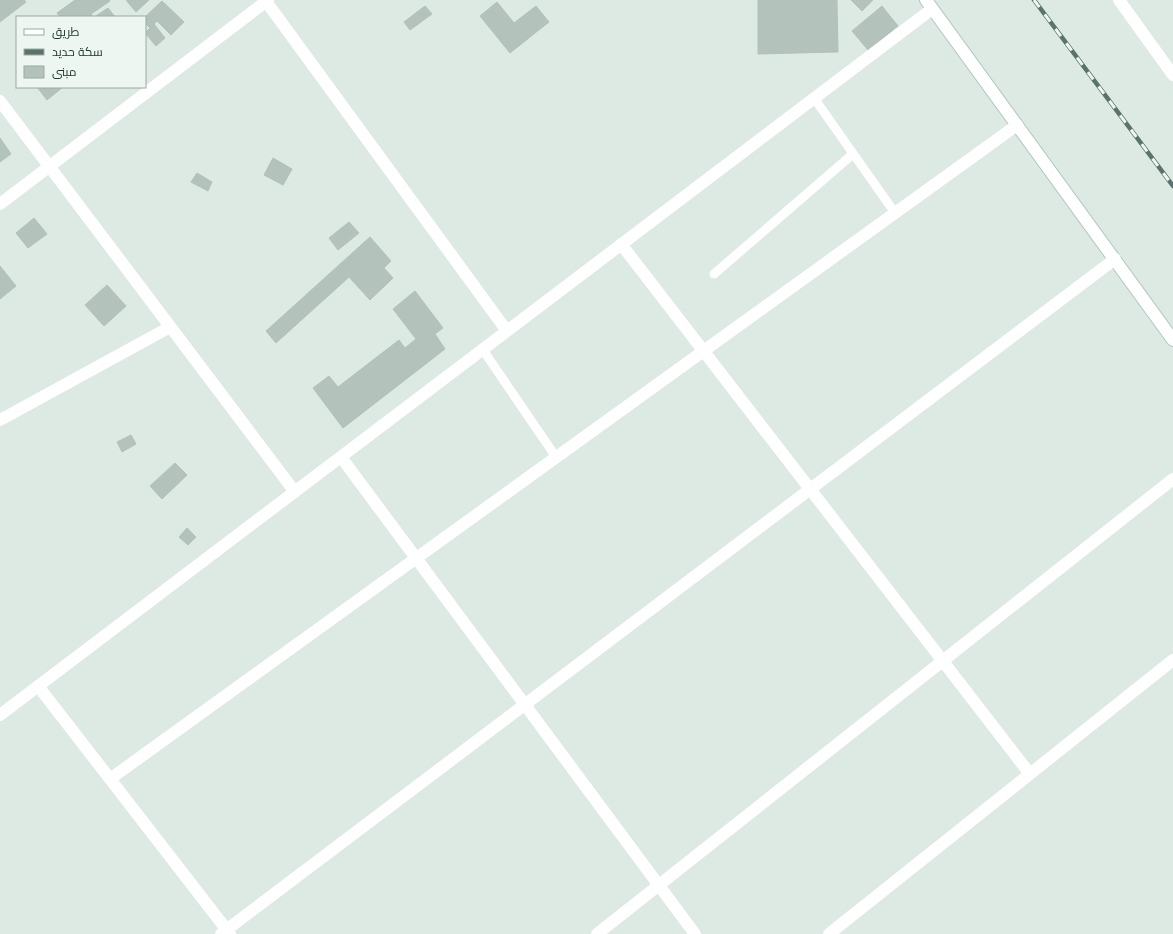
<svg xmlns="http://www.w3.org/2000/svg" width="1173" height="934" viewBox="0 0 1173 934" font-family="'DM Sans',Cairo,sans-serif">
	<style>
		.building { fill: #b3c3bc; stroke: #b0c2ba }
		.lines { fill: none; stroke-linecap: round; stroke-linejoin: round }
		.secondary-casing { stroke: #b1c8bf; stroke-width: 14 }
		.lane { stroke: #fff; stroke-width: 9 }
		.street { stroke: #fff; stroke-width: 12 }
		.secondary { stroke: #fff; stroke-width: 12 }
		.rail-casing { stroke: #5a736c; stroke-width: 4.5 }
		.rail { stroke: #edf6f1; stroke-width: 3; stroke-dasharray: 9; stroke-linecap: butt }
	</style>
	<rect width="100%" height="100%" fill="#dde9e3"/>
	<!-- building -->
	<path class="building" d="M0 0H24L26 2 0 22Z
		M75 0H109L110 1 91 14 93 17H60L57 13Z
		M126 0H149L136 12Z
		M758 0H837L838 52 758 54Z
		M851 0H873L862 11Z
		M162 1 184 22 171 35 157 21 150 28 145 23V17Z
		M497 2 514 23 536 6 549 22 510 53 480 16Z
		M425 6 432 14 410 30 404 22Z
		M882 6 898 26 868 50 852 31Z
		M108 8 115 17H96V16Z
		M154 24 165 38 156 46 145 33Z
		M37 87H63L47 100Z
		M0 138 11 154 0 162Z
		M273 158 292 169 283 185 264 175Z
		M197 173 212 182 208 191 191 182Z
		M34 218 47 234 28 248 16 233Z
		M349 222 359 233 338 250 329 238Z
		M370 237 391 261 384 268 393 278 370 300 349 277 276 343 266 331Z
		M0 266 16 286 0 299Z
		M107 285 126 306 104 326 85 305Z
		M415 291 443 328 435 334 445 349 343 428 313 388 329 376 338 387 399 340 405 348 416 339 393 309Z
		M131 435 136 444 122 452 117 442Z
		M175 463 187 475 162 499 150 486Z
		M187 528 196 537 188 545 179 537Z"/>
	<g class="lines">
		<defs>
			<path id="secondary" d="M926 0 1173 340"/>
		</defs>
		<!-- secondary casing -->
		<use href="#secondary" class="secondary-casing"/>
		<!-- lane -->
		<path class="lane" d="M814 98 895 213
			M714 274 853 154
			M483 350 556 457"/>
		<!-- street -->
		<path class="street" d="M265 0 507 331
			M1119 0 1173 75
			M0 101 295 492
			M0 204 268 0
			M621 244 1030 774
			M0 420 170 327
			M341 457 695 934
			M38 686 230 934
			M0 715 932 9
			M110 779 1017 125
			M221 934 1115 259
			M597 934 1173 479
			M829 934 1173 660"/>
		<!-- secondary -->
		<use href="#secondary" class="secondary"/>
		<defs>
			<path id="rail" d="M1034 0 1173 186"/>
		</defs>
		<!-- rail casing -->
		<use href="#rail" class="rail-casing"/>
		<!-- rail -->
		<use href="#rail" class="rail"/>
	</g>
	<!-- legend -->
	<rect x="16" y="16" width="130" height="72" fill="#edf6f1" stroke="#9baaa4"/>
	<rect x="24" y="29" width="20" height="6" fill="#ffffff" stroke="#9baaa4"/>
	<text x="52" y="36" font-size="12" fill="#203730">طريق</text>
	<rect x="24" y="49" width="20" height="6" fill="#5a736c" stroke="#9baaa4"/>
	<text x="52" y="56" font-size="12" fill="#203730">سكة حديد</text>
	<rect x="24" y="66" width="20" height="12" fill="#b3c3bc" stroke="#9baaa4"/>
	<text x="52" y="76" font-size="12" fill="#203730">مبنى</text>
</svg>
